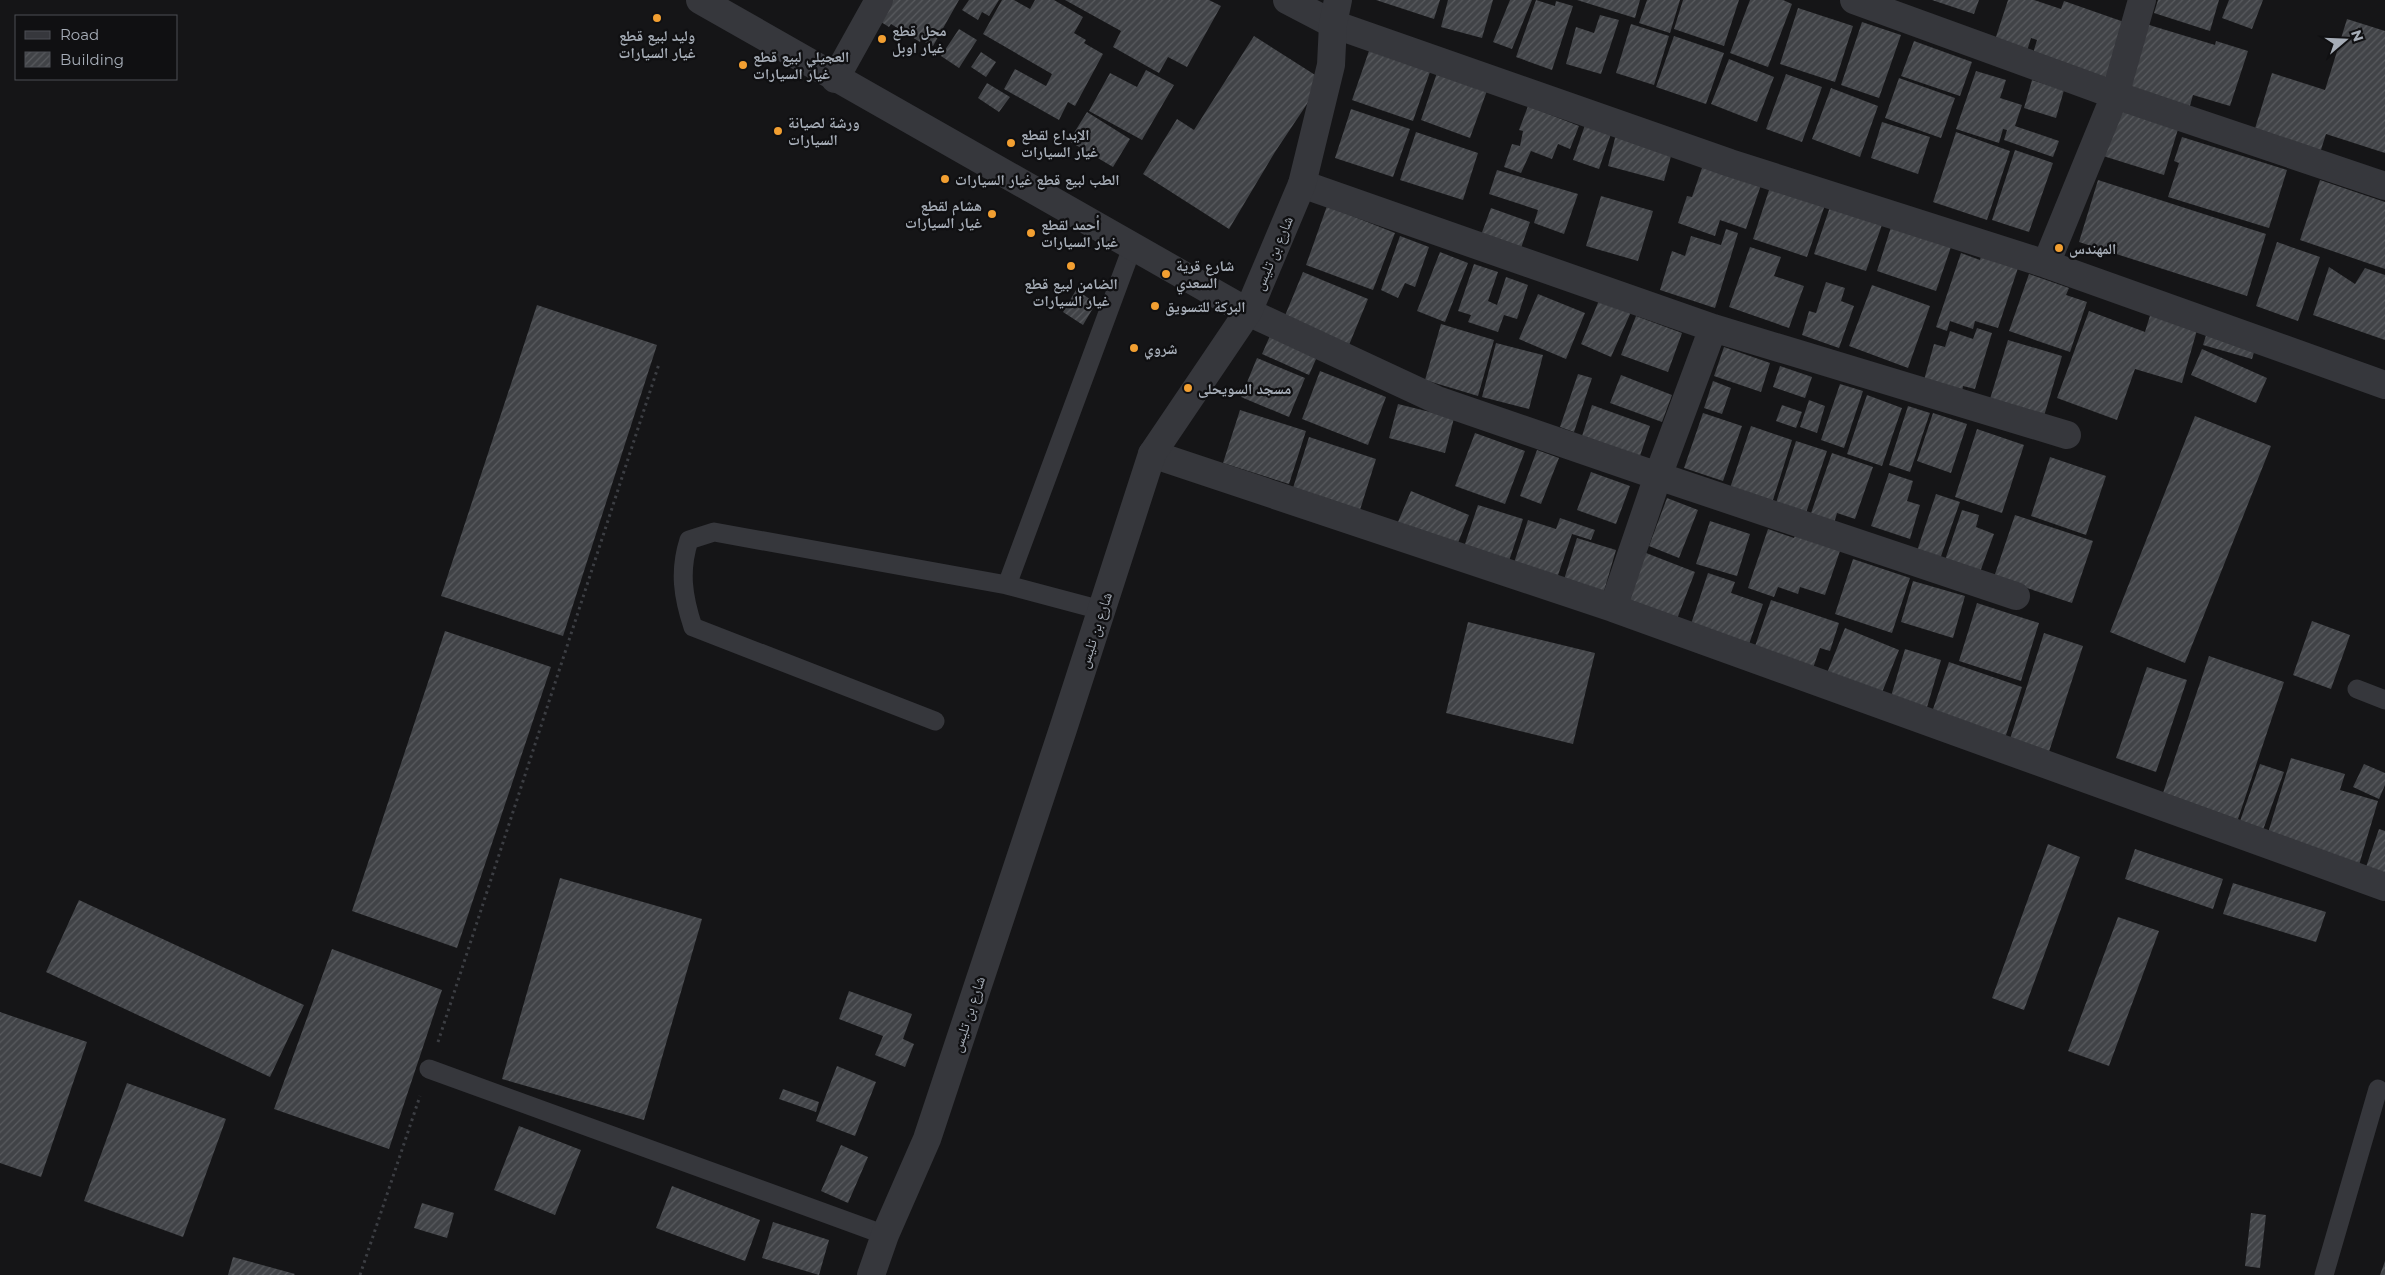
<svg xmlns="http://www.w3.org/2000/svg" width="2385" height="1275" viewBox="0 0 2385 1275" font-family="Montserrat,'Noto Naskh Arabic',sans-serif">
	<style>
		.building { fill: url(#building-hatch) }
		.lines { fill: none; stroke-linecap: round; stroke-linejoin: round }
		.path { stroke: #3c3e43; stroke-width: 3; stroke-dasharray: 2.5 4; stroke-linecap: butt }
		.service { stroke: #36373c; stroke-width: 19 }
		.minor { stroke: #36373c; stroke-width: 28 }
		.tertiary { stroke: #36373c; stroke-width: 28 }
		.poi-dot { fill: #f29f31; stroke: #101012; stroke-width: 2 }
		.labels { text-anchor: middle; dominant-baseline: central; stroke-width: 4.5; stroke-linejoin: round; paint-order: stroke }
		.poi-label { font-size: 15px; font-weight: bold; fill: #a6adb7; stroke: #101012; text-anchor: start }
		.street-label { font-size: 15px; fill: #a6adb7; stroke: #101012 }
	</style>
	<defs>
		<pattern id="building-hatch" width="6" height="6" patternUnits="userSpaceOnUse" patternTransform="scale(1.25)"><rect width="6" height="6" fill="#414347"/><path d="M-1 1l2-2M0 6l6-6M5 7l2-2" fill="none" stroke="#595b5f"/></pattern>
	</defs>
	<rect width="100%" height="100%" fill="#151517"/>
	<!-- building -->
	<path class="building" d="M885 0H959L933 46 921 40 920 42 891 24 889 27 873 17Z
		M969 0H999L989 16 982 12 978 20 962 10Z
		M1002 0H1014L1030 9 1035 0H1054L1083 17 1074 33 1086 40 1084 43 1103 54 1075 106 1068 102 1059 120 1004 89 1015 69 1046 86 1052 74 983 34Z
		M1065 0H1209L1221 6 1187 67 1168 57 1159 73 1113 47 1121 31Z
		M1376 0H1440L1434 19Z
		M1448 0H1493L1482 38 1441 27Z
		M1510 0H1532L1512 49 1493 42Z
		M1536 0 1555 6 1556 1 1573 6 1552 70 1516 57Z
		M1577 0H1640L1635 18Z
		M1647 0H1680L1670 33 1639 23Z
		M1683 0H1739L1724 46 1674 29Z
		M1750 0H1783L1792 4 1768 67 1730 53Z
		M1932 0H1979L1974 14Z
		M2008 0H2034L2061 9 2064 1 2127 23 2107 82 2030 63 2037 40 2031 38 2027 51 1995 40Z
		M2158 0H2219L2210 31 2154 13Z
		M2229 0H2263L2252 29 2222 18Z
		M1798 8 1853 26 1835 82 1780 64Z
		M1600 15 1619 20 1601 74 1566 64 1576 27 1594 33Z
		M2347 19 2385 31V153L2326 134 2319 156 2253 135 2272 73 2325 90Z
		M1862 22 1901 35 1879 98 1841 85Z
		M1631 24 1669 36 1654 85 1616 73Z
		M2146 24 2215 45 2216 41 2248 51 2230 106 2193 95 2189 109 2126 89Z
		M959 29 977 40 959 68 941 56Z
		M1254 36 1323 80 1275 152 1229 229 1143 174 1177 119 1194 130Z
		M1674 36 1724 53 1706 104 1656 87Z
		M1914 41 1972 62 1960 96 1901 76Z
		M1370 48 1431 69 1413 121 1352 100Z
		M981 52 996 62 986 77 971 67Z
		M1729 59 1774 77 1757 122 1711 104Z
		M1439 67 1489 85 1470 138 1421 120Z
		M1146 70 1174 85 1142 140 1089 111 1110 73 1137 87Z
		M1976 71 2006 80 2000 98 2022 105 2015 126 2059 141 2053 157 2004 140 2007 130 2003 129 1999 143 1956 129Z
		M1786 74 1822 87 1802 142 1766 129Z
		M1899 78 1955 98 1941 138 1885 118Z
		M2032 80 2064 90 2056 118 2024 108Z
		M987 83 1010 97 999 112 978 98Z
		M1831 88 1878 106 1860 157 1812 139Z
		M1528 106 1579 126 1570 149 1558 144 1552 159 1531 151 1521 173 1504 167 1512 144 1520 146 1523 131 1519 130Z
		M2116 106 2179 126 2164 175 2100 155Z
		M1351 109 1410 129 1393 177 1335 158Z
		M1087 112 1130 139 1113 167 1069 141Z
		M1586 122 1612 131 1599 169 1573 160Z
		M1882 122 1930 137 1918 174 1871 158Z
		M1416 132 1478 153 1463 200 1400 180Z
		M1956 132 2010 151 1987 220 1933 202Z
		M1616 134 1673 149 1664 181 1608 166Z
		M2182 137 2287 170 2269 228 2168 197 2179 163 2174 161Z
		M2015 150 2053 163 2029 232 1992 220Z
		M1703 165 1761 185 1746 229 1720 220 1715 236 1678 223 1687 196 1692 197Z
		M1497 170 1578 194 1564 234 1534 223 1538 210 1489 194Z
		M2098 180 2266 234 2247 296 2079 242Z
		M2320 180 2385 202V269L2300 240Z
		M1770 187 1825 205 1807 257 1753 239Z
		M1601 196 1653 211 1638 261 1586 246Z
		M1832 201 1884 219 1866 271 1814 254Z
		M1327 206 1395 233 1373 290 1306 265Z
		M1491 208 1530 222 1521 248 1481 235Z
		M1892 224 1952 244 1936 291 1877 271Z
		M1726 229 1738 233 1715 308 1660 290 1672 251 1685 256 1691 236 1721 245Z
		M1400 236 1429 247 1415 287 1405 283 1398 298 1381 290Z
		M2277 242 2320 257 2298 321 2256 306Z
		M1750 247 1781 257 1774 276 1804 286 1789 328 1729 307Z
		M1440 252 1468 263 1445 322 1417 311Z
		M1961 253 1980 260 1982 253 2019 265 1998 328 1975 321 1973 329 1950 321 1947 331 1936 327Z
		M1474 264 1498 272 1488 301 1497 305 1506 277 1528 285 1517 319 1504 315 1498 332 1468 322 1471 315 1458 311Z
		M2329 267 2355 284 2365 268 2385 275V340L2313 315Z
		M1303 272 1368 299 1349 345 1284 318Z
		M2029 274 2069 288 2066 295 2087 302 2070 352 2009 331Z
		M1826 282 1845 288 1841 301 1854 306 1839 348 1802 335 1809 311 1816 313Z
		M1872 285 1930 306 1908 368 1849 346Z
		M1076 290 1096 303 1083 325 1063 312Z
		M1538 294 1585 313 1566 359 1519 339Z
		M1600 298 1631 312 1611 357 1581 344Z
		M537 305 657 345 563 636 441 596Z
		M2152 309 2199 323 2182 383 2135 369 2117 420 2057 398 2089 311 2145 332Z
		M1636 316 1682 333 1668 372 1621 355Z
		M1441 324 1494 340 1478 396 1425 380Z
		M1977 328 1992 333 1975 389 1963 386 1962 392 1924 380 1934 344 1945 347 1950 331 1973 339Z
		M1273 329 1320 350 1309 375 1262 354Z
		M2208 329 2257 342 2252 359 2203 345Z
		M2008 340 2062 356 2044 416 1990 399Z
		M1496 343 1543 355 1529 409 1482 397Z
		M1724 347 1770 363 1761 392 1714 376Z
		M2202 349 2267 378 2256 403 2191 375Z
		M1257 358 1305 378 1289 417 1241 397Z
		M1780 366 1812 377 1805 398 1773 387Z
		M1320 371 1386 397 1368 445 1302 419Z
		M1578 374 1592 378 1574 432 1560 427Z
		M1621 375 1672 395 1662 422 1610 403Z
		M1713 381 1731 388 1722 414 1704 408Z
		M1840 384 1863 391 1844 448 1821 440Z
		M1867 395 1902 408 1882 466 1847 454Z
		M1809 400 1825 406 1817 433 1800 427Z
		M1398 404 1454 418 1445 453 1389 438Z
		M1592 405 1650 426 1640 456 1582 436Z
		M1782 405 1802 412 1796 428 1776 421Z
		M1908 406 1930 413 1910 472 1889 465Z
		M1240 410 1306 431 1289 484 1223 463Z
		M1703 413 1742 426 1723 481 1684 468Z
		M1933 413 1967 424 1951 473 1917 461Z
		M2195 416 2271 446 2185 663 2110 632Z
		M1751 426 1792 440 1772 503 1730 488Z
		M1977 429 2024 445 2002 513 1955 497Z
		M1475 433 1525 451 1505 504 1455 486Z
		M1309 437 1376 459 1360 510 1293 488Z
		M1796 441 1827 451 1805 516 1775 506Z
		M1537 450 1559 458 1541 504 1520 496Z
		M1832 453 1873 467 1855 519 1837 513 1833 527 1809 519Z
		M2050 457 2106 476 2086 535 2031 516Z
		M1591 472 1630 486 1616 524 1577 510Z
		M1889 473 1913 481 1907 501 1920 505 1910 539 1871 526Z
		M1411 491 1469 515 1454 553 1395 529Z
		M1936 494 1960 502 1939 562 1916 554Z
		M1667 498 1698 510 1679 558 1649 546Z
		M1478 505 1523 519 1506 570 1461 556Z
		M1962 510 1979 515 1976 527 1994 534 1980 572 1945 560Z
		M2015 515 2093 541 2072 603 1994 577Z
		M1560 518 1595 530 1591 540 1572 534 1555 584 1512 569 1528 520 1556 529Z
		M1710 521 1750 534 1737 576 1696 564Z
		M1768 529 1794 538 1796 533 1841 548 1825 595 1800 587 1798 594 1778 587 1774 597 1748 588Z
		M1577 538 1616 550 1602 598 1562 586Z
		M1641 551 1695 572 1677 619 1623 599Z
		M1853 559 1910 578 1892 633 1835 614Z
		M1708 573 1735 582 1731 593 1763 604 1749 644 1691 624Z
		M1913 581 1965 596 1953 638 1901 622Z
		M1771 600 1839 623 1830 651 1820 648 1812 671 1753 652Z
		M1977 603 2039 623 2021 681 1959 661Z
		M2312 621 2350 635 2331 689 2293 675Z
		M1468 622 1595 653 1573 744 1446 713Z
		M1845 628 1899 650 1881 695 1827 673Z
		M445 631 551 667 457 948 352 911Z
		M2044 633 2083 646 2048 755 2009 742Z
		M1905 649 1941 660 1925 714 1889 703Z
		M2209 656 2284 682 2237 822 2162 796Z
		M1949 662 2022 687 2004 741 1931 715Z
		M2147 667 2187 680 2156 772 2116 758Z
		M2291 758 2345 774 2340 790 2378 801 2359 865 2267 836Z
		M2260 764 2284 772 2263 830 2240 821Z
		M2364 764 2385 773V785L2379 799 2353 787Z
		M2379 829 2385 831V877L2365 870Z
		M2048 844 2080 857 2024 1010 1992 998Z
		M2135 849 2223 879 2213 909 2125 879Z
		M560 878 702 919 644 1120 502 1079Z
		M2233 883 2326 912 2316 942 2223 914Z
		M79 900 304 1005 270 1077 46 972Z
		M2118 917 2159 931 2109 1066 2068 1051Z
		M332 949 442 990 389 1149 274 1109Z
		M849 991 912 1014 903 1039 914 1044 905 1067 875 1055 883 1036 839 1019Z
		M0 1012 87 1042 41 1177 0 1163Z
		M837 1066 876 1082 855 1136 816 1121Z
		M127 1083 226 1119 183 1237 84 1201Z
		M783 1089 819 1102 816 1112 779 1099Z
		M519 1126 581 1150 555 1215 494 1190Z
		M841 1145 868 1157 848 1203 821 1191Z
		M672 1186 760 1220 745 1261 656 1228Z
		M422 1203 454 1213 447 1238 414 1228Z
		M2251 1213 2266 1215 2260 1268 2245 1266Z
		M773 1222 829 1240 819 1275 762 1258Z
		M233 1257 295 1274 294 1275H228Z
		M2385 1261V1275H2380Z"/>
	<g class="lines">
		<!-- path -->
		<path class="path" d="M438 1042 659 364
			M360 1275 420 1096"/>
		<!-- service -->
		<path class="service" d="M1007 585 1133 245
			M2357 689 2385 700
			M935 721 693 627C683 597 679 571 689 540L714 532 1007 585 1101 610
			M429 1069 885 1235
			M2324 1275 2378 1089"/>
		<!-- minor -->
		<path class="minor" d="M1287 0 1333 24 1730 163 2046 264 2385 385
			M1854 0 2115 95 2385 186
			M835 79 879 0
			M1302 184 1713 328 2067 435
			M2046 264 2115 95 2142 0
			M1248 312 1437 400 1658 476 2016 596
			M1152 454 1613 608 2385 887
			M1613 608 1658 476 1713 328"/>
		<!-- tertiary -->
		<path class="tertiary" d="M700 0 1248 312
			M871 1275 885 1235 927 1139 1063 729 1152 454 1248 312 1302 184 1331 65 1333 24 1338 0"/>
	</g>
	<!-- markers -->
	<g class="poi-dot">
		<circle cx="657" cy="18" r="5"/>
		<circle cx="882" cy="39" r="5"/>
		<circle cx="743" cy="65" r="5"/>
		<circle cx="778" cy="131" r="5"/>
		<circle cx="1011" cy="143" r="5"/>
		<circle cx="945" cy="179" r="5"/>
		<circle cx="992" cy="214" r="5"/>
		<circle cx="1031" cy="233" r="5"/>
		<circle cx="2059" cy="248" r="5"/>
		<circle cx="1071" cy="266" r="5"/>
		<circle cx="1166" cy="274" r="5"/>
		<circle cx="1155" cy="306" r="5"/>
		<circle cx="1134" cy="348" r="5"/>
		<circle cx="1188" cy="388" r="5"/>
	</g>
	<g class="labels">
		<!-- poi labels -->
		<g class="poi-label">
			<text x="892" y="30">محل قطع<tspan x="892" dy="17">غيار اوبل</tspan></text>
			<text x="657" y="35" text-anchor="middle">وليد لبيع قطع<tspan x="657" dy="17">غيار السيارات</tspan></text>
			<text x="753" y="56">العجيلي لبيع قطع<tspan x="753" dy="17">غيار السيارات</tspan></text>
			<text x="788" y="122">ورشة لصيانة<tspan x="788" dy="17">السيارات</tspan></text>
			<text x="1021" y="134">الإبداع لقطع<tspan x="1021" dy="17">غيار السيارات</tspan></text>
			<text x="955" y="179">الطب لبيع قطع غيار السيارات</text>
			<text x="982" y="205" text-anchor="end">هشام لقطع<tspan x="982" dy="17">غيار السيارات</tspan></text>
			<text x="1041" y="224">أحمد لقطع<tspan x="1041" dy="17">غيار السيارات</tspan></text>
			<text x="2069" y="248">المهندس</text>
			<text x="1176" y="265">شارع قرية<tspan x="1176" dy="17">السعدي</tspan></text>
			<text x="1071" y="283" text-anchor="middle">الضامن لبيع قطع<tspan x="1071" dy="17">غيار السيارات</tspan></text>
			<text x="1165" y="306">البركة للتسويق</text>
			<text x="1144" y="348">شروي</text>
			<text x="1198" y="388">مسجد السويحلى</text>
		</g>
		<!-- street labels -->
		<g class="street-label">
			<text transform="translate(1273 253) rotate(-67)">شارع بن تليس</text>
			<text transform="translate(1095 630) rotate(-72)">شارع بن تليس</text>
			<text transform="translate(968 1014) rotate(-72)">شارع بن تليس</text>
		</g>
	</g>
	<!-- legend -->
	<rect x="15" y="15" width="162" height="65" fill="#101012" stroke="#4c4f54"/>
	<rect x="25" y="31" width="25" height="8" fill="#36373c" stroke="#4c4f54"/>
	<text x="60" y="40" font-size="15" fill="#a6adb7">Road</text>
	<rect x="25" y="52" width="25" height="15" fill="url(#building-hatch)" stroke="#4c4f54"/>
	<text x="60" y="65" font-size="15" fill="#a6adb7">Building</text>
	<!-- north arrow -->
	<g transform="translate(2345 40) rotate(71)" stroke="#101012" stroke-width="4" paint-order="stroke">
	<path d="M0-4L9 19L0 12L-9 19Z" fill="#a6adb7"/>
	<text y="-8" font-size="14" font-weight="bold" text-anchor="middle" fill="#a6adb7">N</text>
	</g>
</svg>
